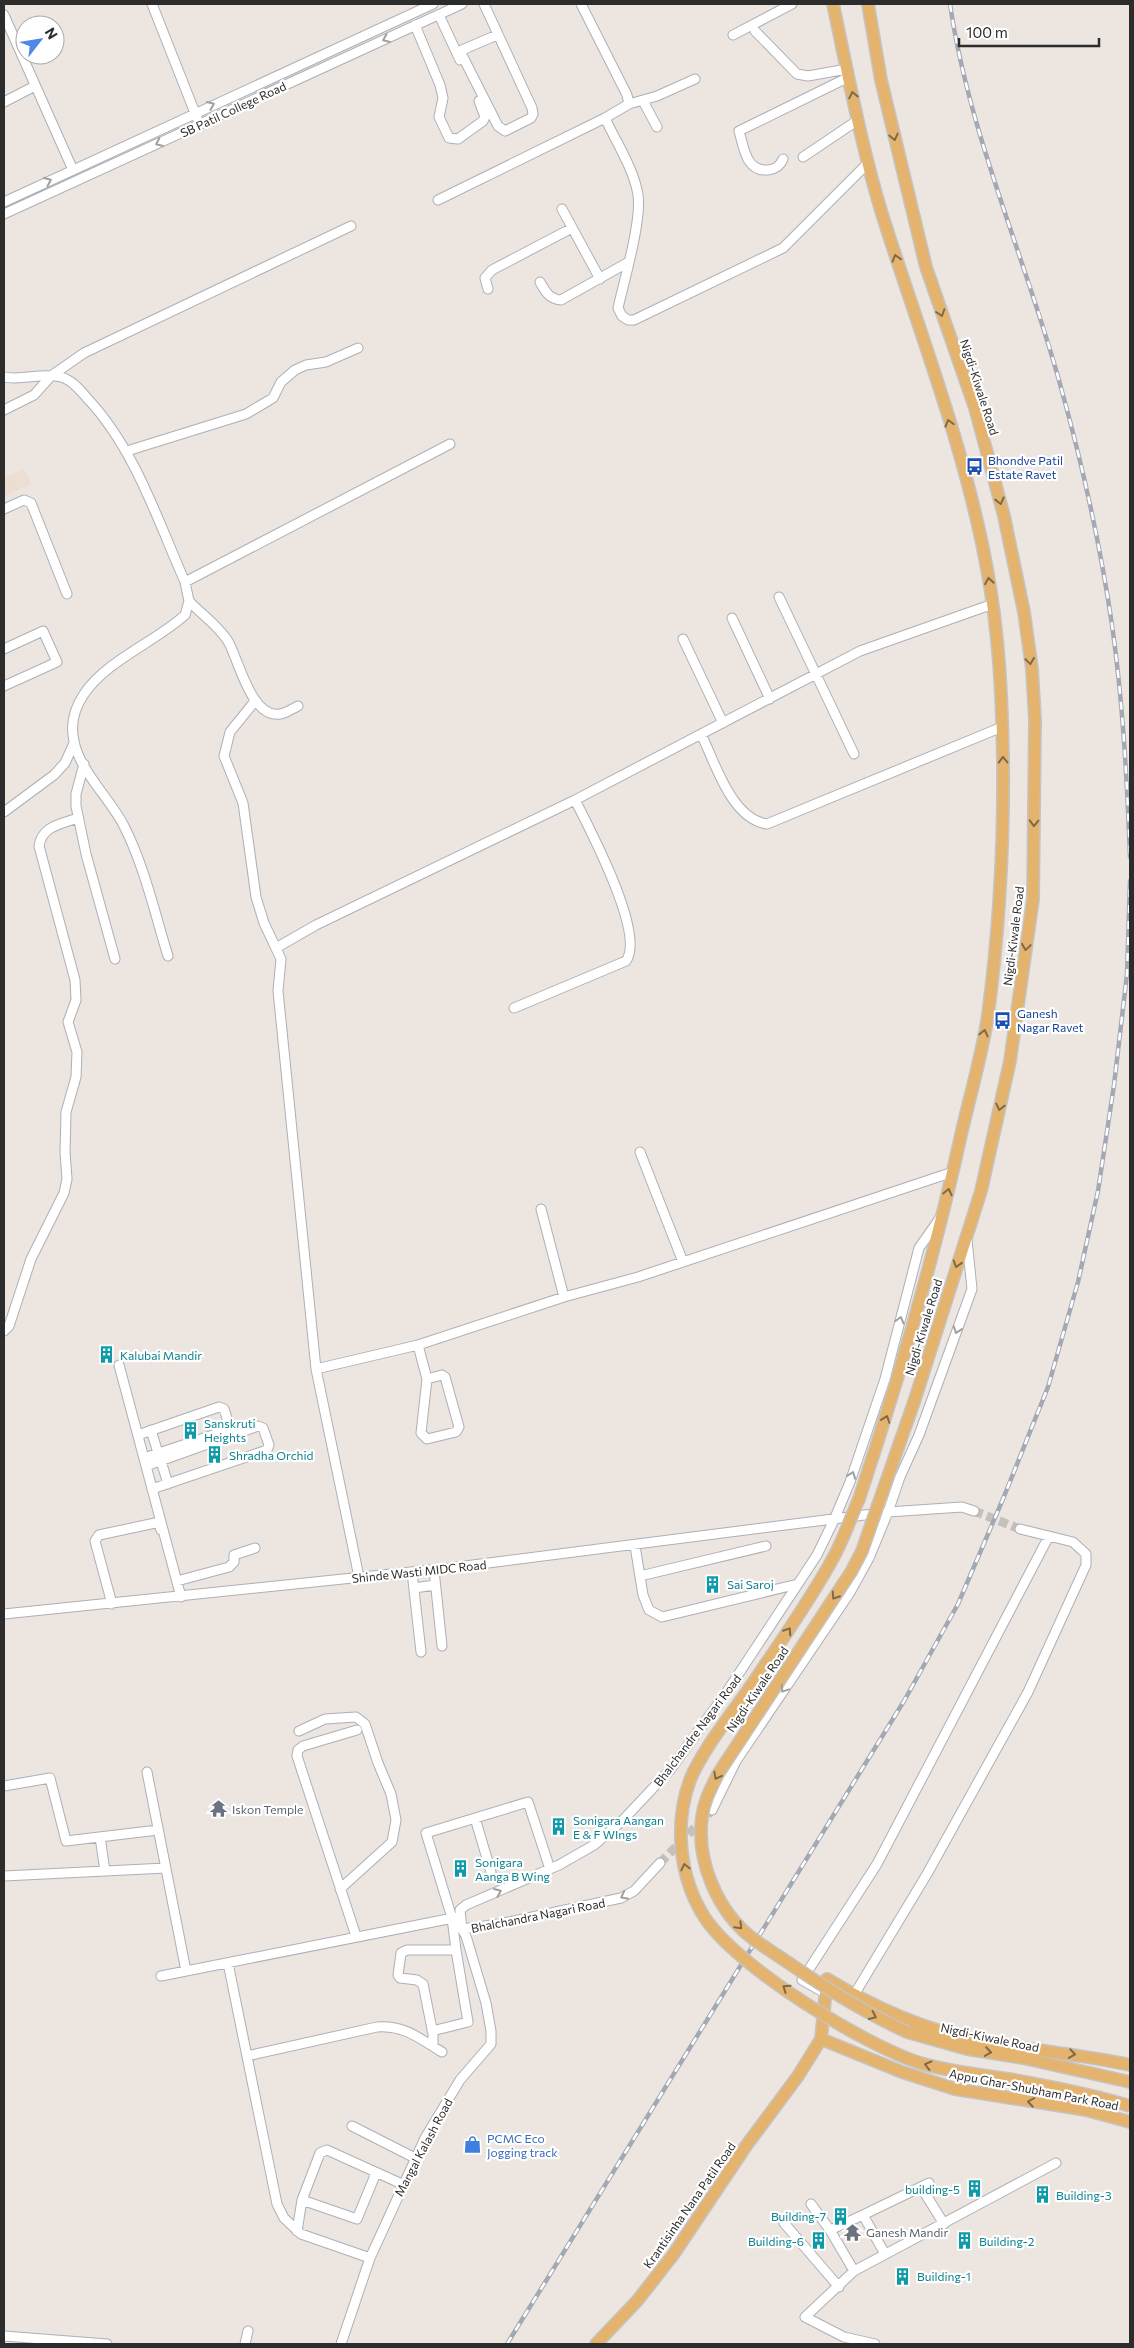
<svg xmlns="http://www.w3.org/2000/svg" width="1134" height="2348" viewBox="0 0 1134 2348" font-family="Commissioner,sans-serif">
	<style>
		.education { fill: #ecded1 }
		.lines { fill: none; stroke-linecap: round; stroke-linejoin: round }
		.minor-tunnel { stroke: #c6c0bc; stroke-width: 9; stroke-dasharray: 9 4.5; stroke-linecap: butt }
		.minor-casing { stroke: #acb0b7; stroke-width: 11 }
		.major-casing { stroke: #c4c4c4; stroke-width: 14 }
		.minor { stroke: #fff; stroke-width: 9 }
		.major { stroke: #e4b36d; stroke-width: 11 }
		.rail-casing { stroke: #a3a9b4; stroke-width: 4.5 }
		.rail { stroke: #fff; stroke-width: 2.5; stroke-dasharray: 8; stroke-linecap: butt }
		.major-bridge-casing { stroke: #c4c4c4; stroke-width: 14; stroke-linecap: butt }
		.major-bridge { stroke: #e4b36d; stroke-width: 11 }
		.oneway { stroke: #a0a0a0 }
		.oneway2 { stroke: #7f6949 }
		.labels { text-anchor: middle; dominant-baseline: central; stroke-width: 4.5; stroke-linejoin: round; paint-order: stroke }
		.street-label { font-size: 12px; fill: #2c2c2c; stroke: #fff }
		.transit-label { font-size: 12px; fill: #164399; stroke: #fff; text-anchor: start }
		.culture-label { font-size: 12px; fill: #0d838f; stroke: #fff; text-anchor: start }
		.worship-label { font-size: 12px; fill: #5b616d; stroke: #fff; text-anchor: start }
		.shop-label { font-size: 12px; fill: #366cbe; stroke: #fff; text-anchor: start }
	</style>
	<rect width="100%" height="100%" fill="#ece5e0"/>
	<!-- education -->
	<path class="education" d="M24 469 31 484 4 496V478Z"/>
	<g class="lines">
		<!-- minor-tunnel -->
		<path class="minor-tunnel" d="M974 1511 1020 1529
			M660 1863 712 1810"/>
		<defs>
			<path id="minor" d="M152 4 197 118
				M484 4 532 108 533 114 531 118 505 131 498 126 462 55V50L497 35
				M4 15 73 170
				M439 15 460 60
				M415 25 440 85 443 98 439 117 449 138 458 139 483 121 485 117 479 101
				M755 31 797 74 808 76 847 69
				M733 35 792 4
				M643 101 657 127
				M4 102 35 86
				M629 104 657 96 695 79
				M605 118C616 142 634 169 638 195 642 220 624 281 618 308L622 316 628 320H634L783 248 868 163
				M803 157 858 120
				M783 159C780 166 776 169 768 170 746 172 744 148 739 131L849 77
				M438 200 605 118 629 104 627 95 581 4
				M4 202 433 4
				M562 209 600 279
				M4 214 462 4
				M540 282C545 291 549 299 561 300L627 263
				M488 289 485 278 492 270 572 228
				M4 377C22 381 42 372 61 377 72 380 80 390 87 398 135 449 157 519 185 582L189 601 185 615C155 642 106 661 84 694 74 709 70 724 74 741 79 770 111 800 124 826 144 865 155 914 168 956
				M4 410 34 395 51 376 84 353 351 226
				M127 451 246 414 273 398 281 382 295 370 306 365 326 362 358 348
				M4 509 24 500 31 503 67 594
				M185 582 450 444
				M779 597 854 754
				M189 601C202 615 220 627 229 643 239 662 252 719 280 714 286 713 292 709 298 706
				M732 618 770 699
				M683 639 723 723
				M4 649 43 631 57 662 4 686
				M255 701 230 732 224 756 243 803 256 897 264 923 281 959 278 991 316 1369 359 1577
				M701 734C715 762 731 819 767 824L1002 727
				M84 764 76 794V806L86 854 115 959
				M4 812 54 775 65 763 74 743
				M276 948 316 925 575 800 860 651 993 604
				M514 1008 626 961C646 934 589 828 575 800
				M640 1152 683 1262
				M541 1209 564 1297
				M4 1331 9 1326 31 1259 64 1193 67 1179 65 1152 66 1112 76 1077 77 1052 68 1022 76 1000 75 980 39 846C42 826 61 824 78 818
				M418 1345 427 1379 421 1433 427 1439 456 1432 459 1427 445 1377 442 1375 427 1379
				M119 1365 181 1597
				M316 1369 418 1345 564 1297 638 1277 953 1172
				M151 1430 158 1453
				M138 1435 219 1407 224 1409 230 1427 228 1430 144 1458
				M161 1461 168 1484
				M146 1466 258 1426 263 1428 269 1445 267 1450 152 1489
				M635 1546 643 1595 649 1610 662 1617 798 1584
				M434 1570 442 1646
				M412 1572 421 1652
				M640 1576 766 1546
				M177 1581 229 1567 234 1562V1555L255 1548
				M414 1588 435 1585
				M112 1604 95 1541 99 1535 155 1523 159 1524 161 1530
				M4 1614 449 1568 888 1512 962 1507 974 1511
				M299 1731 325 1719 356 1717 365 1724 378 1763 391 1794 396 1820 392 1842 340 1889
				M147 1772 186 1971
				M4 1786 50 1778 66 1841 158 1830
				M712 1810 736 1761 849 1594 869 1558 888 1512 900 1477 919 1435 972 1289 967 1240
				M475 1818 491 1872
				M100 1837 105 1871
				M4 1876 166 1868
				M462 1929 499 1924 621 1898 634 1891 660 1863
				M356 1936 297 1756 298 1750 303 1746 357 1730
				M228 1963 277 2204 284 2218 301 2234 370 2258
				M161 1976 458 1917
				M825 1993 802 1980 877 1864 1049 1536
				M854 1995 927 1874 1028 1692 1086 1565V1554L1073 1542 1020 1529
				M432 2031 468 2022 456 1950
				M433 2046V2034L423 1984 417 1980 400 1978 398 1975 401 1953 407 1950H456L452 1918 426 1833 528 1802 550 1869
				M247 2056 377 2027C404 2025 419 2038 442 2052
				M352 2126 415 2158
				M921 2187 944 2224
				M302 2200 320 2153 327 2150 402 2184
				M811 2204 830 2230
				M784 2223 839 2287
				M297 2231 302 2200 357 2219 376 2173
				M885 2254 863 2215 929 2183
				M854 2271 830 2230 863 2215
				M4 2336 107 2344
				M245 2344 248 2331
				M341 2344 370 2258 425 2138 460 2080 491 2044V2031L486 2003 466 1936 462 1929 460 1910 466 1905 559 1865 594 1845 622 1821 670 1770 726 1693 817 1555 834 1520 850 1482 885 1379 919 1248 940 1218
				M875 2344 844 2337 805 2317 854 2271 1056 2163"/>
			<path id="major" d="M833 4C848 74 861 145 882 214 919 331 965 448 987 569 999 633 1002 696 1003 761 1004 846 999 931 988 1015 982 1055 970 1095 961 1135 934 1258 899 1379 859 1499
				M868 4 881 80 926 267 975 408 1004 516 1024 612 1032 669 1035 720 1033 899 1010 1061 981 1191 915 1399 878 1505
				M907 2032 967 2049 1023 2058 1130 2082
				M821 2039 902 2072 955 2089 1086 2110 1130 2122
				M596 2344 637 2301 673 2255 746 2146 798 2076 821 2039 827 1979C873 2007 922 2029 975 2040 1027 2050 1079 2054 1130 2065"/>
		</defs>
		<!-- minor casing -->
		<use href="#minor" class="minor-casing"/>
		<!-- major casing -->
		<use href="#major" class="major-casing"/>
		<!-- minor -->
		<use href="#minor" class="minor"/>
		<!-- major -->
		<use href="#major" class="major"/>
		<defs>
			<path id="rail" d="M950 4C969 134 1025 257 1060 384 1082 463 1100 543 1112 625 1123 702 1127 780 1130 857
				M507 2344 904 1701 958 1604 1003 1499 1048 1387 1078 1282 1098 1191 1114 1085 1127 974 1130 881"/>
		</defs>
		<!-- rail casing -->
		<use href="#rail" class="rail-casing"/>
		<!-- rail -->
		<use href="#rail" class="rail"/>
		<defs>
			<path id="major-bridge" d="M859 1499C850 1519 843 1541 832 1560 809 1602 781 1641 755 1680 735 1710 703 1748 690 1780 674 1824 679 1878 705 1918 737 1967 864 2045 920 2063 949 2072 979 2074 1009 2079 1049 2086 1091 2094 1130 2106
				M878 1505 862 1551 851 1572 718 1774C711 1788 704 1801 702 1817 696 1860 717 1911 752 1938 767 1949 783 1959 799 1970 835 1994 868 2014 907 2032"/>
		</defs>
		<!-- major-bridge casing -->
		<use href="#major-bridge" class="major-bridge-casing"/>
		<!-- major-bridge -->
		<use href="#major-bridge" class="major-bridge"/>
	</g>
	<!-- one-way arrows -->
	<defs><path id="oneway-chevron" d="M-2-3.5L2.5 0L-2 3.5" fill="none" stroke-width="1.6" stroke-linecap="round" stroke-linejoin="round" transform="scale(1.25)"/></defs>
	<g class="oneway">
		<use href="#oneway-chevron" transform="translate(386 39) rotate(156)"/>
		<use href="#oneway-chevron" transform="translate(211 105) rotate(-24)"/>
		<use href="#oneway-chevron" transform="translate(159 143) rotate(155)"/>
		<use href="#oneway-chevron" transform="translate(48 181) rotate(-25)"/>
		<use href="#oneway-chevron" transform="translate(900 1320) rotate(-75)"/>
		<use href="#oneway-chevron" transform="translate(957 1330) rotate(110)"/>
		<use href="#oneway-chevron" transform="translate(852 1475) rotate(-70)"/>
		<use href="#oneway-chevron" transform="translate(784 1689) rotate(124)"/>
		<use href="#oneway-chevron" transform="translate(498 1892) rotate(-23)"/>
		<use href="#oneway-chevron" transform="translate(624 1896) rotate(153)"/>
	</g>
	<g class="oneway2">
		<use href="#oneway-chevron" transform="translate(853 95) rotate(-102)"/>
		<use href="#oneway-chevron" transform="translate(894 137) rotate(77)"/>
		<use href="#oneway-chevron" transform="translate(896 258) rotate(-107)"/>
		<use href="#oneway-chevron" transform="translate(941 313) rotate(72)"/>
		<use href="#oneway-chevron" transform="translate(949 423) rotate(-106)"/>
		<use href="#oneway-chevron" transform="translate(1000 501) rotate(76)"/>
		<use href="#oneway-chevron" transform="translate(989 581) rotate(-99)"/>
		<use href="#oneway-chevron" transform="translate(1030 661) rotate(82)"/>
		<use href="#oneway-chevron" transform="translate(1003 760) rotate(-91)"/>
		<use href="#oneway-chevron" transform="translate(1034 823) rotate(91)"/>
		<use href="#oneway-chevron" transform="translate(1026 947) rotate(98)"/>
		<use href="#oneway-chevron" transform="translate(984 1033) rotate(-77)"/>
		<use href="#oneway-chevron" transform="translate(1000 1107) rotate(103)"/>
		<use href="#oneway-chevron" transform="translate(948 1192) rotate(-77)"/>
		<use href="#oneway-chevron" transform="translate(957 1264) rotate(107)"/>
		<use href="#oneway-chevron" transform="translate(886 1419) rotate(-71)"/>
		<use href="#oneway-chevron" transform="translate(835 1596) rotate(123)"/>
		<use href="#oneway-chevron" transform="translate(788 1631) rotate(-57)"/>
		<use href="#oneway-chevron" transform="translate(717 1776) rotate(118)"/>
		<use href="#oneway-chevron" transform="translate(685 1867) rotate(-103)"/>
		<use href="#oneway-chevron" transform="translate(739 1926) rotate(46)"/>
		<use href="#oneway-chevron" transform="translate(786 1988) rotate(-145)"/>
		<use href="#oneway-chevron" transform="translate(873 2016) rotate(25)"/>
		<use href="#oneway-chevron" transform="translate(988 2052) rotate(9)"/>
		<use href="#oneway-chevron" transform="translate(1072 2054) rotate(9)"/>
		<use href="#oneway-chevron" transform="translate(928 2065) rotate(-166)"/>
		<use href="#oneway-chevron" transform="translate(1031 2102) rotate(-171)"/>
	</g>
	<!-- icons -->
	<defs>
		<symbol id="bus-bare" viewBox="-9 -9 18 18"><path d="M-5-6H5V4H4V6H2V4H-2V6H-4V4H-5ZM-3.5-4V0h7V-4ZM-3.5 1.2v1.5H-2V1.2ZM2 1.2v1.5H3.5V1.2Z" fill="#1a4fb4" stroke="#fff" stroke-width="2.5" paint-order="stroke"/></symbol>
		<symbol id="building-bare" viewBox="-9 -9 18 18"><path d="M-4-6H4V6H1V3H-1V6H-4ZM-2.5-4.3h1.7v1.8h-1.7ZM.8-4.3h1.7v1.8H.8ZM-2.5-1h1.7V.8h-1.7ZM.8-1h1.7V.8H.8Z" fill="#0f9aa8" stroke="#fff" stroke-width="2.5" paint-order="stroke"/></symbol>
		<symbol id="temple-bare" viewBox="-9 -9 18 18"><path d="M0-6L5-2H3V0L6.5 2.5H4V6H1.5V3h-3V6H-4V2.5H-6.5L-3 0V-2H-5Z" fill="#6b7280" stroke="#fff" stroke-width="2.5" paint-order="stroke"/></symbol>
		<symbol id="shop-bare" viewBox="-9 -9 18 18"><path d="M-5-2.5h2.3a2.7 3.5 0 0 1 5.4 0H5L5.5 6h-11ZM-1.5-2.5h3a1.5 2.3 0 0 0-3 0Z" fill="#3f7fe0" stroke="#fff" stroke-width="2.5" paint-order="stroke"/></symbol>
	</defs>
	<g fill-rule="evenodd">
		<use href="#bus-bare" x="962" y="454" width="25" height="25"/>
		<use href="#bus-bare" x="990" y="1008" width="25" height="25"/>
		<use href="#building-bare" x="94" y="1342" width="25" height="25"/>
		<use href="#building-bare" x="178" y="1418" width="25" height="25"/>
		<use href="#building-bare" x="202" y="1442" width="25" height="25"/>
		<use href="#building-bare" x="700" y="1572" width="25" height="25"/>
		<use href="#temple-bare" x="206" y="1796" width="25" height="25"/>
		<use href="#building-bare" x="546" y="1814" width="25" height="25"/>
		<use href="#building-bare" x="448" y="1856" width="25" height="25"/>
		<use href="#shop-bare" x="460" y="2132" width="25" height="25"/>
		<use href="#building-bare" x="962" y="2176" width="25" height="25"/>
		<use href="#building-bare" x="1030" y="2182" width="25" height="25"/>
		<use href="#building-bare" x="828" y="2204" width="25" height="25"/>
		<use href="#temple-bare" x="840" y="2220" width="25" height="25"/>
		<use href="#building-bare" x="806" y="2228" width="25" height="25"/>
		<use href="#building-bare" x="952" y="2228" width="25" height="25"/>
		<use href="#building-bare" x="890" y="2264" width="25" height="25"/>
	</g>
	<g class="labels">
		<!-- street labels -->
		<g class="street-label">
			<text transform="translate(233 109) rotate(-25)">SB Patil College Road</text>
			<text transform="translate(980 387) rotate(72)">Nigdi-Kiwale Road</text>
			<text transform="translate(1013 936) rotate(-83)">Nigdi-Kiwale Road</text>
			<text transform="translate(923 1327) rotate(-73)">Nigdi-Kiwale Road</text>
			<text transform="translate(419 1571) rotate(-6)">Shinde Wasti MIDC Road</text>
			<text transform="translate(757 1689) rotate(-56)">Nigdi-Kiwale Road</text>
			<text transform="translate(697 1730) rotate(-53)">Bhalchandre Nagari Road</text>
			<text transform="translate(538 1915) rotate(-11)">Bhalchandra Nagari Road</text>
			<text transform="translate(990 2037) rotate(12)">Nigdi-Kiwale Road</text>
			<text transform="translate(1034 2089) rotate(11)">Appu Ghar-Shubham Park Road</text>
			<text transform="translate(423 2147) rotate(-62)">Mangal Kalash Road</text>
			<text transform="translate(689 2205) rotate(-55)">Krantisinha Nana Patil Road</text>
		</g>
		<!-- transit labels -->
		<g class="transit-label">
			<text x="988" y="460">Bhondve Patil<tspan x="988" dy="14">Estate Ravet</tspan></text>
			<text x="1017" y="1013">Ganesh<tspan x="1017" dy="14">Nagar Ravet</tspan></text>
		</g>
		<!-- culture labels -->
		<g class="culture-label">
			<text x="120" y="1355">Kalubai Mandir</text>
			<text x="204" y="1423">Sanskruti<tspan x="204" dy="14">Heights</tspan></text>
			<text x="229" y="1455">Shradha Orchid</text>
			<text x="727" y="1584">Sai Saroj</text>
			<text x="573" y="1820">Sonigara Aangan<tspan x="573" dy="14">E &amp; F WIngs</tspan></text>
			<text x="475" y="1862">Sonigara<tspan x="475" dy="14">Aanga B Wing</tspan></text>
			<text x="960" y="2189" text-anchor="end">building-5</text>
			<text x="1056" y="2195">Building-3</text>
			<text x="826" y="2216" text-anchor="end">Building-7</text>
			<text x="804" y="2241" text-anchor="end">Building-6</text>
			<text x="979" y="2241">Building-2</text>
			<text x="917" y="2276">Building-1</text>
		</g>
		<!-- worship labels -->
		<g class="worship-label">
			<text x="232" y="1809">Iskon Temple</text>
			<text x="866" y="2232">Ganesh Mandir</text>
		</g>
		<!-- shop labels -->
		<g class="shop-label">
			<text x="487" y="2138">PCMC Eco<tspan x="487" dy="14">Jogging track</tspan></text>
		</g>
	</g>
	<!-- border -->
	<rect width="1134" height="2348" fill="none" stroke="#2c2c2c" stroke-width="10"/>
	<!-- north arrow -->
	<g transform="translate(40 40) rotate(59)"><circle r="24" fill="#ffffff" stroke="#ababab"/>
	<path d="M0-4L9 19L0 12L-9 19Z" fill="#5088e9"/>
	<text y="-8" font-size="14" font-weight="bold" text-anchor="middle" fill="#2c2c2c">N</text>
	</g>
	<!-- scale -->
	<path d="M959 38v8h140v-8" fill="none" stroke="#2c2c2c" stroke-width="2.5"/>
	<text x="966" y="38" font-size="15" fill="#2c2c2c" stroke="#ffffff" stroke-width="4" paint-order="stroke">100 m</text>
</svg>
